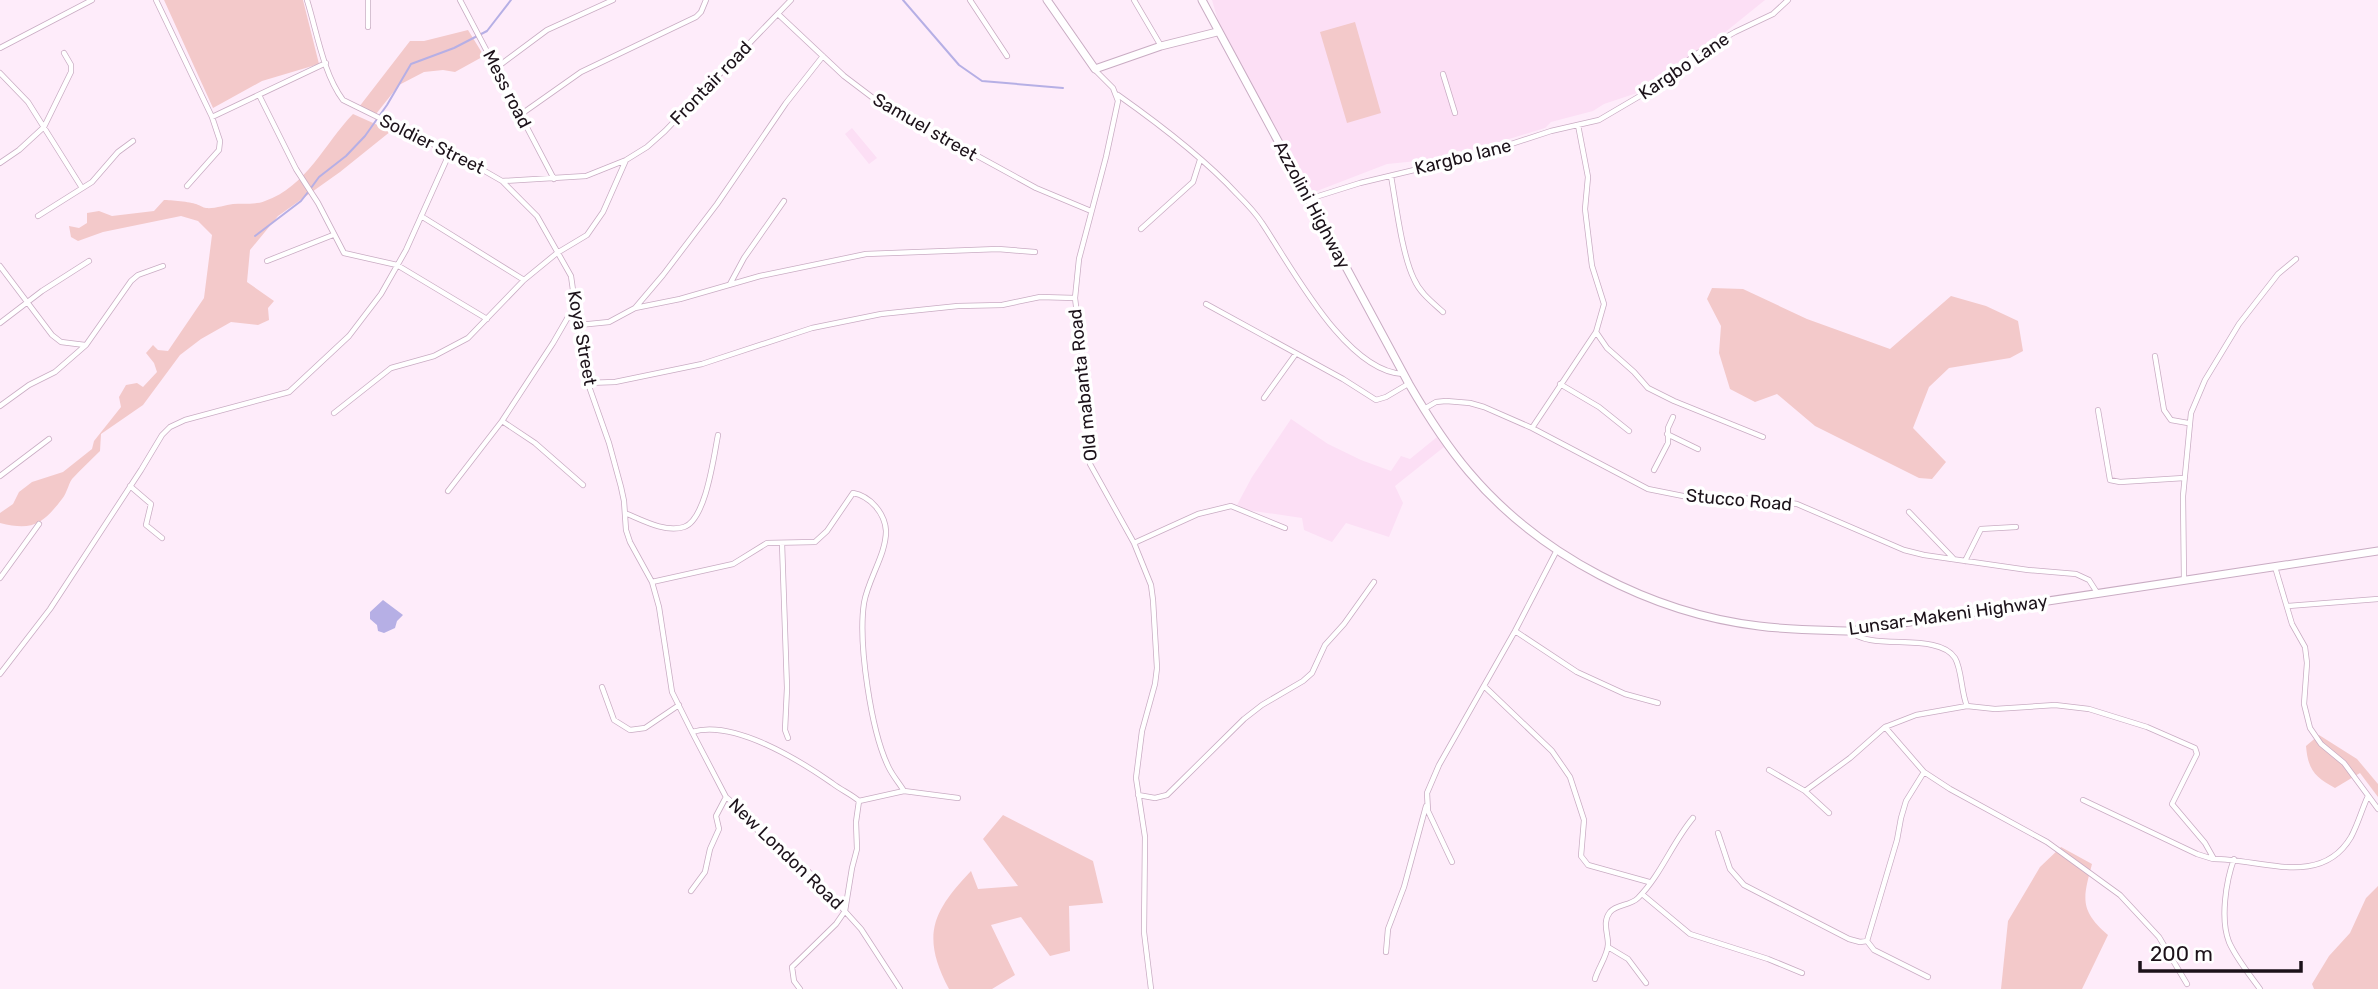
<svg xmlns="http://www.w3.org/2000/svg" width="2378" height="989" viewBox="0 0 2378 989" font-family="Rubik,sans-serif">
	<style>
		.built { fill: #fcdff5 }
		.green { fill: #f3c9ca }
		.water { fill: #b6afe5 }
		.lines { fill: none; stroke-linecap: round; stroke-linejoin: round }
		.stream { stroke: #b6afe5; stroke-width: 2 }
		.street-casing { stroke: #c9acc3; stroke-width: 6 }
		.primary-casing { stroke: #c9acc3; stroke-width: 9 }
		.street { stroke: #fff; stroke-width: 4.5 }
		.primary { stroke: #fff; stroke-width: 7 }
		.labels { text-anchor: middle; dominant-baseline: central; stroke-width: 7; stroke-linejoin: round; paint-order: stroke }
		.street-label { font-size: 18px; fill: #1c121a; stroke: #fff }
	</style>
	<rect width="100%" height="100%" fill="#feecfa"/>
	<!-- built -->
	<path class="built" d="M1212 0H1765L1708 46 1668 71 1646 90 1604 104 1593 111 1551 122 1545 128 1447 158 1387 164 1304 196 1219 24Z
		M852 128 877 158 869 164 845 134Z
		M1291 419 1328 444 1361 460 1391 471 1401 456 1410 459 1437 437 1444 447 1395 486 1403 503 1389 537 1346 523 1332 542 1304 530 1302 518 1247 510 1237 505 1252 477Z"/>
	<!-- green -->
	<path class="green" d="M164 0H303L319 64 262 81 213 108Z
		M1355 22 1381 113 1347 123 1320 32Z
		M468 30 484 56 455 72 443 70 424 72 399 85 376 114 359 107 410 41H424Z
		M353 114 391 131 340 172 278 216 250 250 247 282 274 301 268 308 269 320 258 325 231 322 201 339 180 355 143 405 101 434 100 451C91 460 81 469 72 479 68 485 67 493 62 499 42 525 32 531 0 523V513L13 504 19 492 32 482 63 472 92 449 94 441 121 407 119 397 126 385 137 383 143 387 157 372 154 363 146 353 153 345 158 350 168 351 204 298 212 235 198 221 181 216 103 232 78 241 71 237 69 226 79 228 87 223V213L99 211 112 216 154 211 164 200C170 200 191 202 196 204 197 204 204 208 206 208 214 209 225 205 233 204 243 203 256 205 265 201 306 187 325 143 353 114Z
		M1712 288 1743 289 1807 319 1890 349 1951 296 1986 306 2018 321 2023 351 2010 358 1949 368 1929 387 1913 428 1946 462 1932 479 1919 478 1815 426 1777 394 1755 402 1730 389 1719 353 1721 326 1707 299Z
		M2319 735 2357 759 2378 784V797L2360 773 2335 788C2315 777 2308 770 2306 746Z
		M1003 815 1093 861 1103 903 1069 906 1070 951 1050 956 1021 917 991 925 1015 975 992 989H949C921 936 932 912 971 871L978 889 1018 886 983 839Z
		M2061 847 2092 864C2083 898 2079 910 2108 935L2082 989H2001L2008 921 2040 867Z
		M2378 886V989H2314L2312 984 2329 956 2350 933 2366 898Z"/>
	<!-- water -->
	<path class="water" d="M383 600 403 615 397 621 395 628 384 633 378 631 377 625 370 619V612Z"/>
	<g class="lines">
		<!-- stream -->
		<path class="stream" d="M903 0 959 65 982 81 1063 88
			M311 188 319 177 346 156 365 136 387 105 411 64 454 48 487 31 511 0
			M255 236 301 201 308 192"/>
		<defs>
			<path id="street" d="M156 0 212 117 326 63
				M307 0C317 32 323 73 343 100L469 162 502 181 586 176 626 160 647 147 665 131 791 0
				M368 0V27
				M460 0 554 179
				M970 0 1007 56
				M1134 0 1161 46
				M778 14 844 76 877 101 1036 188 1091 211
				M0 48 92 0
				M496 68 547 30 613 0
				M1095 70 1113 88 1118 101 1106 157 1079 259 1075 298 1085 380 1090 464 1134 543 1151 585 1153 600 1157 668 1155 684 1142 731 1136 778 1145 837 1144 932 1151 989
				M0 73 28 102 82 188
				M1443 74 1455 113
				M259 95 296 169 318 203 344 253 397 265 487 319
				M1118 95C1159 124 1203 157 1237 194 1246 203 1255 212 1262 223 1291 266 1346 372 1403 374
				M520 115 581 72 696 17 701 12 706 0
				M0 163 19 150 44 127 71 72V65L64 53
				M1391 176C1396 204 1402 255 1414 279 1420 293 1432 302 1443 312
				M502 181 537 216 571 276 585 375 609 443 621 487 624 501 626 530 630 542 652 582 659 607 672 692 692 732 726 797 745 813 760 834 781 855 802 865 813 876 861 929 900 989
				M187 186 219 150 220 141 212 117
				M1309 199 1360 183 1481 154 1551 131 1599 120 1645 93 1698 53 1735 32 1773 14 1788 0
				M38 216 92 182 118 152 133 141
				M421 216 524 280
				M1141 229 1193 182 1200 160
				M267 261 333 235
				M0 266 52 335 61 342 85 345
				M730 284 744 258 784 201
				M1206 304 1343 379 1376 400 1386 397 1408 384
				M635 308 663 275 717 204 786 103 823 56
				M0 323 42 291 89 261
				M579 325 609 322 635 308 680 299 760 276 866 254 998 249 1035 252
				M1596 332 1607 348 1634 372 1648 388 1674 401 1763 437
				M2155 356 2164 410 2171 420 2188 423
				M587 383 615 382 702 364 812 328 881 314 958 306 1002 305 1040 297 1075 298
				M1560 384 1599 407 1629 431
				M1264 398 1295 355
				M0 406 29 385 55 372 86 345 131 281 138 275 163 266
				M1424 409 1436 402 1446 401 1470 403 1484 407 1532 428 1648 489 1688 497 1764 499 1797 504 1904 550 1924 555 2028 570 2076 574 2089 580 2098 594
				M2098 410 2110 480 2120 482 2184 478
				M334 413 391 368 434 356 468 338 524 280 557 253 587 235 603 212 626 160
				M502 421 535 443 583 485
				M1532 428 1596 332 1604 304 1592 266 1585 209 1588 177 1578 125
				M1667 434 1698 449
				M1654 470 1668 443V428L1673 417
				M0 476 49 439
				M130 486 151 504 146 525 162 538
				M448 491 502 421 553 343 575 305
				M1909 512 1953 558
				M625 513C642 520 665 533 684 527 706 520 714 455 718 435
				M782 543 787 688 785 730 788 738
				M1134 543 1198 514 1231 506 1285 528
				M1965 561 1981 529 2016 527
				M2275 567 2292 624 2305 647 2307 663 2304 704 2310 728 2321 744 2344 763 2378 809
				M0 578 39 524
				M2184 580 2183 496 2191 413 2205 380 2239 324 2278 274 2296 259
				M652 582 733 564 767 543 815 542 827 531 853 493C870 496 885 513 886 531 886 555 868 579 864 603 858 643 871 732 889 768 893 776 899 783 904 791
				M2288 606 2378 599
				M1515 631 1577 672 1625 694 1658 703
				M1850 631C1870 652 1938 631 1955 658 1962 670 1961 692 1967 706
				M0 674 50 609 141 470 162 435 170 427 185 420 289 392 349 336 381 294 406 250 450 152
				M1484 686 1552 751 1570 777 1584 820 1581 856 1588 865 1649 882
				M602 687 614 720 630 730 645 728 679 705
				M1885 727 1924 772 1950 789 2047 842 2120 895 2159 937 2187 984
				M692 732C733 719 799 760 832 783 841 790 851 794 859 801L904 791 958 798
				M1769 770 1805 791 1850 758 1885 727 1916 715 1967 706 1995 709 2055 705 2089 709 2147 727 2195 748 2197 754 2172 804 2205 843 2214 859C2261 859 2321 888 2351 837 2358 824 2362 809 2368 796
				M1805 791 1829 813
				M1138 795 1155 798 1167 795 1244 719 1262 705 1303 681 1312 673 1325 645 1344 624 1374 582
				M2083 800 2197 854 2213 859
				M1718 833 1730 869 1744 885 1849 939 1860 942 1867 941
				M2234 859C2226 881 2220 919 2229 942 2236 958 2249 974 2260 989
				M1452 862 1428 811 1427 793 1439 765 1515 631 1557 550
				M691 891 705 872 710 849 719 829 716 816 726 797
				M1642 894 1690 934 1768 959 1802 973
				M1867 941 1897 840 1901 818 1906 801 1924 772
				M1867 941 1874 950 1928 977
				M1608 947 1628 959 1646 983
				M1386 952 1388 929 1404 887 1426 806
				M1595 979C1598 968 1608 955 1608 944 1608 933 1602 922 1610 912 1617 904 1630 906 1638 898 1661 875 1672 843 1693 818
				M800 989 794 981 792 967 836 924 845 911 852 868 857 849 856 822 859 801"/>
			<path id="primary" d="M1047 0 1095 69 1161 46 1217 32
				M1202 0 1409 384C1427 415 1446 445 1469 472 1539 555 1651 613 1759 626 1789 630 1820 630 1850 631L2378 551"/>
		</defs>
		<!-- street casing -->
		<use href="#street" class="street-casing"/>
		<!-- primary casing -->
		<use href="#primary" class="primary-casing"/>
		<!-- street -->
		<use href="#street" class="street"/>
		<!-- primary -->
		<use href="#primary" class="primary"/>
	</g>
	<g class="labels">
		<!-- street labels -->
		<g class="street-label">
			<text transform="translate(1684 66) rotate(-34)">Kargbo Lane</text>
			<text transform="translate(711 83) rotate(-46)">Frontair road</text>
			<text transform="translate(507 89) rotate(63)">Mess road</text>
			<text transform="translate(925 127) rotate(30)">Samuel street</text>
			<text transform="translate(432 144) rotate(26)">Soldier Street</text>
			<text transform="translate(1463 157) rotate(-14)">Kargbo lane</text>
			<text transform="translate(1312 205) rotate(62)">Azzolini Highway</text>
			<text transform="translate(582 338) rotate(80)">Koya Street</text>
			<text transform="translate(1083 385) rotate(-96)">Old mabanta Road</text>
			<text transform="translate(1739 500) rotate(5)">Stucco Road</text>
			<text transform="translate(1948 615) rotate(-8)">Lunsar-Makeni Highway</text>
			<text transform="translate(786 854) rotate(44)">New London Road</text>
		</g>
	</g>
	<!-- scale -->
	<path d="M2140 961v10h161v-10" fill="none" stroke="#1c121a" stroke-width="3.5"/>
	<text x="2150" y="961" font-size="21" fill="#1c121a" stroke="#ffffff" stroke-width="5" paint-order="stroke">200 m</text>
</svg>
